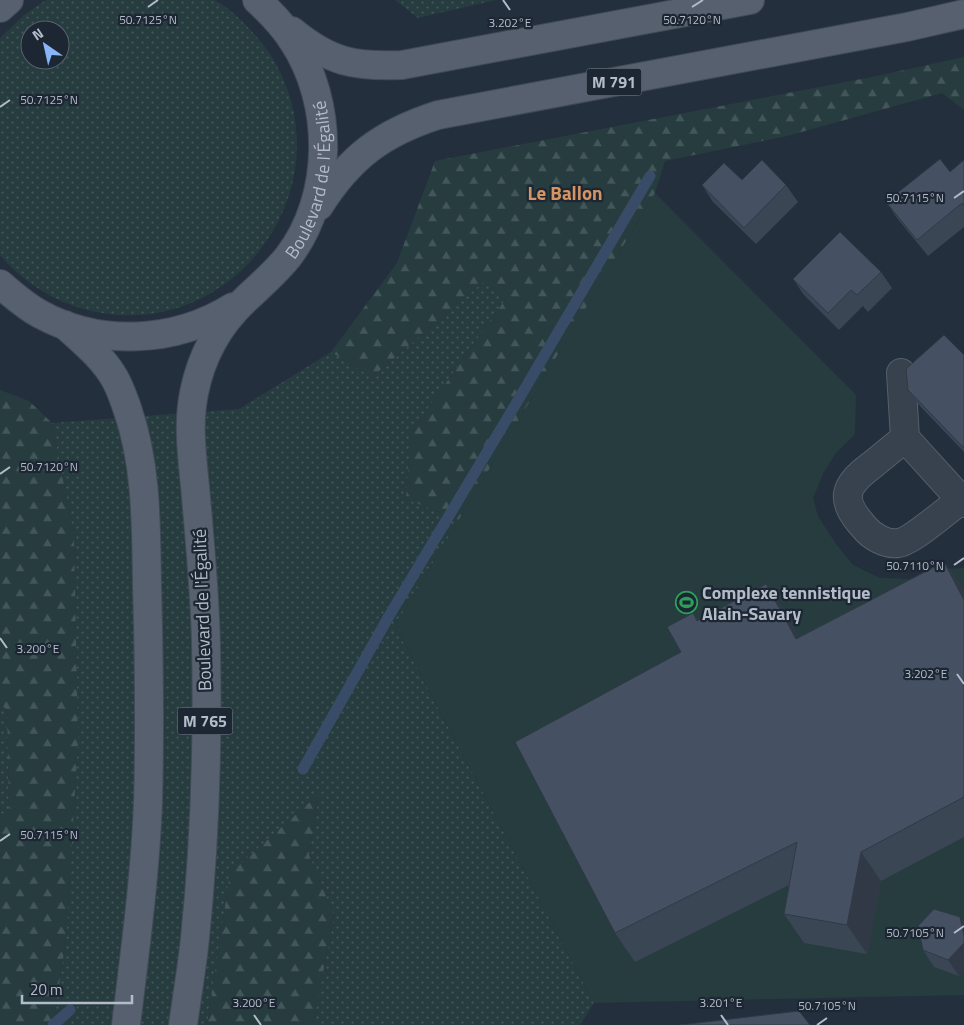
<svg xmlns="http://www.w3.org/2000/svg" width="964" height="1025" viewBox="0 0 964 1025" font-family="'Titillium Web',sans-serif">
	<style>
		.grass { fill: url(#grass-dots); fill-rule: evenodd }
		.forest { fill: url(#forest-firs) }
		.pitch { fill: #263c3f }
		.lines { fill: none; stroke-linecap: round; stroke-linejoin: round }
		.stream { stroke: #394c67; stroke-width: 11 }
		.minor-casing { stroke: #565f6c; stroke-width: 30 }
		.major-casing { stroke: #414a57; stroke-width: 30 }
		.minor { stroke: #38414e; stroke-width: 28 }
		.major { stroke: #56606e; stroke-width: 28 }
		.wall { fill: #3b4654 }
		.shaded-wall { fill: #303945 }
		.building { fill: #455162; stroke: #303945 }
		.ticks { fill: none; stroke: #b4bcc9; stroke-width: 2 }
		.labels { text-anchor: middle; dominant-baseline: central; stroke-width: 4.5; stroke-linejoin: round; paint-order: stroke }
		.shield { fill: #1d2633; stroke: #878f9c; stroke-width: 1 }
		.shield-label { font-size: 16px; font-weight: bold; fill: #b4bcc9 }
		.street-label { font-size: 18px; fill: #b4bcc9; stroke: #1d2633 }
		.poi-label { font-size: 18px; font-weight: bold; fill: #b4bcc9; stroke: #1d2633; text-anchor: start }
		.neighbourhood-label { font-size: 19px; font-weight: bold; fill: #d59563; stroke: #1d2633 }
		.ticks-label { font-size: 12px; text-anchor: middle; fill: #b4bcc9; stroke: #1d2633; stroke-width: 4.5; stroke-linejoin: round; paint-order: stroke }
	</style>
	<defs>
		<pattern id="grass-dots" width="8" height="8" patternUnits="userSpaceOnUse" patternTransform="scale(1.25)"><rect width="8" height="8" fill="#263c3f"/><path d="M2 2h.1M6 6h.1" fill="none" stroke="#435659" stroke-width="1.8" stroke-linecap="round"/></pattern>
		<pattern id="forest-firs" width="22" height="20" patternUnits="userSpaceOnUse" patternTransform="scale(1.25)"><rect width="22" height="20" fill="#263c3f"/><path d="M5 1l3.5 6h-7zM16 11l3.5 6h-7z" fill="#435659"/></pattern>
	</defs>
	<rect width="100%" height="100%" fill="#242f3e"/>
	<!-- grass -->
	<path class="grass" d="M46 0C87 0 129 0 171 0 181 0 204 0 213 0 230 5 260 39 270 54 355 188 225 357 74 306 46 296 20 279 0 255V38L24 15ZM30 30H60V60H30Z
		M395 0H496L418 18Z
		M483 282 505 300 411 432 406 499 459 520 395 626 594 1003 580 1025H313L334 916 309 855 319 795 230 873 207 1025H53L66 940 78 741 74 536 52 423 239 409 331 352 372 377Z
		M0 704 7 710 9 811 0 815Z"/>
	<!-- forest -->
	<path class="forest" d="M964 57V110L942 93 787 136 665 161 655 193 459 520 406 499 411 432 505 300 483 282 372 377 331 352 397 263 435 161 877 76Z
		M0 390 29 401 52 423 74 536 78 741 66 940 53 1025H0V815L9 811 7 710 0 704Z
		M319 794 309 855 334 916 313 1025H207L230 873Z"/>
	<!-- pitch -->
	<path class="pitch" d="M655 193 856 395 855 434 836 453 824 472 813 498 818 516 836 544 853 565 880 578 915 579 943 569 964 568V995L594 1003 395 626Z"/>
	<g class="lines">
		<!-- stream -->
		<path class="stream" d="M303 769 389 616 514 407 650 176
			M53 1025 70 1010"/>
		<defs>
			<path id="minor" d="M901 373 905 438 964 503
				M905 438C894 447 883 456 872 465 844 486 839 499 864 527 871 536 886 545 898 543 911 542 948 509 961 500"/>
			<g id="major">
				<path d="M0 8 9 0"/>
				<path d="M292 31C330 62 354 67 402 65L750 0"/>
				<path d="M319 206C350 157 382 133 438 115L907 27 964 14"/>
				<path d="M0 284C13 295 25 306 40 314 100 347 175 343 233 307"/>
				<path d="M65 325C81 340 100 355 112 374 119 384 123 397 127 408 147 465 146 525 147 584 149 657 150 730 148 803 145 877 135 951 126 1025"/>
				<path id="s1" d="M183 1025C187 996 192 967 195 938 205 841 208 742 206 644 205 595 200 545 196 497 193 463 187 427 194 393 201 357 219 324 246 299 261 285 275 273 288 257 334 197 334 103 293 41 283 25 270 12 257 0"/>
			</g>
		</defs>
		<!-- minor casing -->
		<use href="#minor" class="minor-casing"/>
		<!-- major casing -->
		<use href="#major" class="major-casing"/>
		<!-- minor -->
		<use href="#minor" class="minor"/>
		<!-- major -->
		<use href="#major" class="major"/>
	</g>
	<!-- wall -->
	<path class="wall" d="M964 160V227L928 256 897 218 886 202 950 172Z
		M742 180 786 185 798 202 756 244 713 202 702 185Z
		M881 272 892 288 868 312 863 306 839 330 804 295 793 279Z
		M964 355V452L919 405 908 390Z
		M944 562 964 590V837L881 881 867 954 804 943 784 914 789 885 635 962 615 933 681 652 693 613 698 621 766 584 786 613 799 637Z
		M960 917 964 923V971L959 976 934 967 923 950Z"/>
	<!-- shaded-wall -->
	<path class="shaded-wall" d="M944 562 964 590V600Z
		M766 584 786 613 816 668 796 639Z
		M861 852 881 881 867 954 847 925Z
		M960 917 964 923V936Z
		M964 943V971L959 976 948 960Z"/>
	<!-- building -->
	<path class="building" d="M940 159 950 172 964 160V206L962 203 917 240 886 202Z
		M762 160 786 185 744 228 702 185 724 163 742 180Z
		M840 232 881 272 857 295 851 290 828 313 793 279Z
		M944 335 964 355V448L908 390 906 369Z
		M944 562 964 600V797L861 852 847 925 784 914 797 842 615 933 515 742 681 652 667 627 693 613 697 621 766 584 796 639Z
		M934 909 960 917 964 936V943L948 960 923 950 918 926Z
		M799 1011 810 1025H680Z"/>
	<!-- ticks -->
	<path class="ticks" d="M503 0 510 10M148 7 158 0M692 7 703 0M0 107 10 100M954 198 964 191M0 474 10 467M954 565 964 558M0 638 7 648M957 674 964 684M0 841 10 834M954 933 964 926M254 1015 261 1025M721 1015 728 1025M817 1025 827 1018"/>
	<!-- icons -->
	<defs>
		<symbol id="stadium-ring" viewBox="-11 -11 22 22"><circle r="9.5" fill="#1d2633" stroke="#2e9e5b" stroke-width="1.5"/><path d="M0-5a6.5 5 0 1 0 0 10a6.5 5 0 1 0 0-10ZM-3.5-1.8h7v3.6h-7Z" fill="#2e9e5b"/></symbol>
	</defs>
	<g fill-rule="evenodd">
		<use href="#stadium-ring" x="674" y="590" width="25" height="25"/>
	</g>
	<g class="labels">
		<!-- shield labels -->
		<g class="shield">
			<rect x="586.5" y="68.5" width="55" height="27" rx="4"/>
			<rect x="177.5" y="707.5" width="55" height="27" rx="4"/>
		</g>
		<g class="shield-label">
			<text x="614" y="82">M 791</text>
			<text x="205" y="721">M 765</text>
		</g>
		<!-- street labels -->
		<g class="street-label">
			<text stroke="none"><textPath href="#s1" startOffset="885">Boulevard de l'Égalité</textPath></text>
			<text transform="translate(202 610) rotate(-92)">Boulevard de l'Égalité</text>
		</g>
		<!-- poi labels -->
		<g class="poi-label">
			<text x="702" y="592">Complexe tennistique<tspan x="702" dy="21">Alain-Savary</tspan></text>
		</g>
		<!-- neighbourhood labels -->
		<g class="neighbourhood-label">
			<text x="565" y="192">Le Ballon</text>
		</g>
	</g>
	<g class="ticks-label">
		<text x="148" y="24">50.7125°N</text>
		<text x="692" y="24">50.7120°N</text>
		<text x="510" y="27">3.202°E</text>
		<text x="49" y="104">50.7125°N</text>
		<text x="915" y="202">50.7115°N</text>
		<text x="49" y="471">50.7120°N</text>
		<text x="915" y="570">50.7110°N</text>
		<text x="38" y="653">3.200°E</text>
		<text x="926" y="678">3.202°E</text>
		<text x="49" y="839">50.7115°N</text>
		<text x="915" y="937">50.7105°N</text>
		<text x="254" y="1007">3.200°E</text>
		<text x="721" y="1007">3.201°E</text>
		<text x="827" y="1010">50.7105°N</text>
	</g>
	<!-- north arrow -->
	<g transform="translate(45 45) rotate(326)"><circle r="24" fill="#1d2633" stroke="#59626f"/>
	<path d="M0-4L9 19L0 12L-9 19Z" fill="#8ab4f8"/>
	<text y="-8" font-size="14" font-weight="bold" text-anchor="middle" fill="#b4bcc9">N</text>
	</g>
	<!-- scale -->
	<path d="M22 995v8h110v-8" fill="none" stroke="#b4bcc9" stroke-width="2.5"/>
	<text x="30" y="995" font-size="15" fill="#b4bcc9" stroke="#1d2633" stroke-width="4" paint-order="stroke">20 m</text>
</svg>
